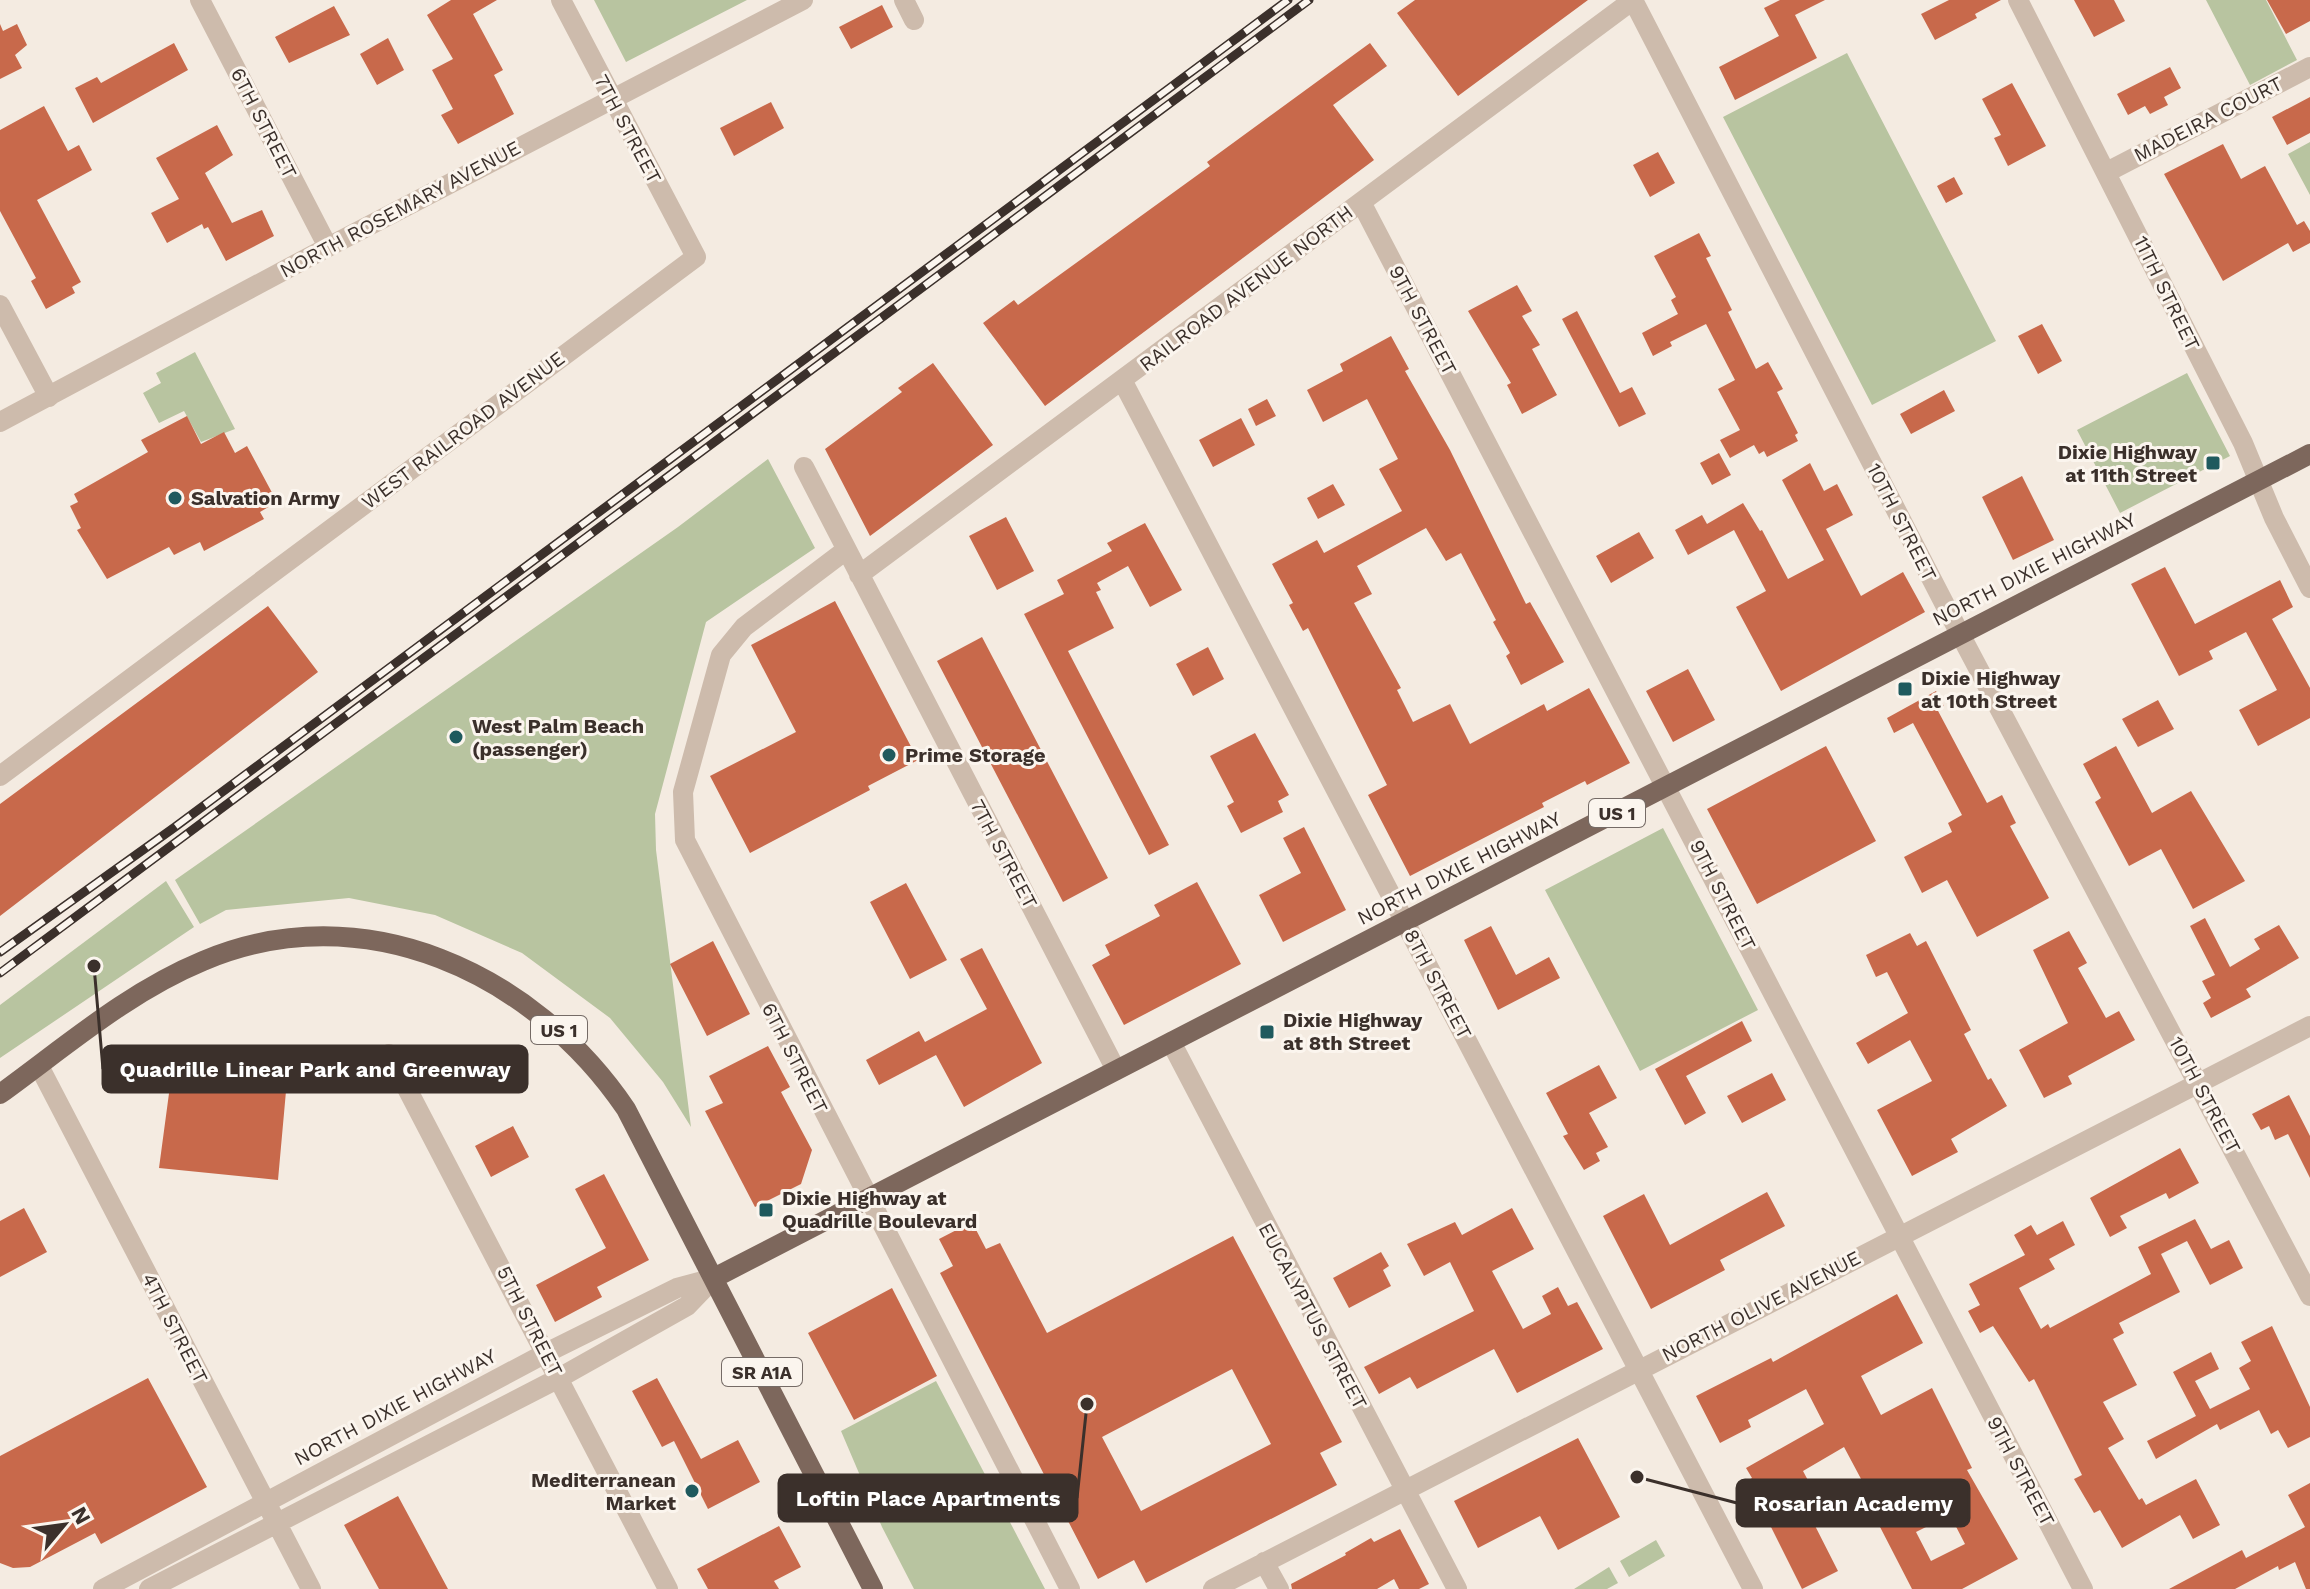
<svg xmlns="http://www.w3.org/2000/svg" width="2310" height="1589" viewBox="0 0 2310 1589" font-family="'Work Sans',sans-serif">
	<style>
		.green { fill: #b8c4a0 }
		.building { fill: #c8694b; fill-rule: evenodd }
		.lines { fill: none; stroke-linecap: round; stroke-linejoin: round }
		.minor { stroke: #cdbbac; stroke-width: 20 }
		.major { stroke: #7d675c; stroke-width: 20 }
		.rail-casing { stroke: #3b302b; stroke-width: 9 }
		.rail { stroke: #fbf5ee; stroke-width: 6; stroke-dasharray: 18; stroke-linecap: butt }
		.poi-dot { fill: #1f5a5e; stroke: #fbf5ee; stroke-width: 3 }
		.labels { text-anchor: middle; dominant-baseline: central; stroke-width: 6; stroke-linejoin: round; paint-order: stroke }
		.shield { fill: #fbf5ee; stroke: #756b66; stroke-width: 2 }
		.shield-label { font-size: 18px; font-weight: bold; fill: #3b302b }
		.street-label { font-size: 20px; fill: #3b302b; stroke: #fbf5ee }
		.poi-label { font-size: 20px; font-weight: bold; fill: #3b302b; stroke: #fbf5ee; text-anchor: start }
		.leader { fill: none; stroke: #3b302b; stroke-width: 3 }
		.callout-dot { fill: #3b302b; stroke: #fbf5ee; stroke-width: 3 }
		.callout { fill: #3b302b; stroke: #3b302b; stroke-width: 3 }
		.callout-label { font-size: 22px; text-anchor: middle; font-weight: bold; fill: #fff }
	</style>
	<rect width="100%" height="100%" fill="#f4ebe1"/>
	<!-- green -->
	<path class="green" d="M594 0H747L626 62Z
		M2206 0H2266L2297 60 2250 85Z
		M1847 53 1996 341 1872 405 1723 117Z
		M2310 142V195L2288 154Z
		M195 352 235 429 201 442 184 411 159 423 143 393 161 383 156 373Z
		M2187 373 2230 456 2120 513 2077 430Z
		M768 459 815 548 706 622 655 814 656 850 691 1127 663 1082 610 1018 522 953 435 915 349 898 226 910 200 924 175 880 678 527Z
		M1663 828 1758 1010 1640 1071 1545 890Z
		M166 881 194 927 0 1058V1005Z
		M936 1381 1045 1589H914L882 1527 841 1431Z
		M1656 1540 1665 1556 1629 1577 1620 1561Z
		M1609 1567 1618 1583 1607 1589H1574Z"/>
	<!-- building -->
	<path class="building" d="M451 0H497L473 14 503 70 494 75 514 114 458 144 441 115 453 109 432 70 453 59 427 15Z
		M1415 0H1588L1458 96 1397 13Z
		M1780 0H1825L1795 15 1817 58 1735 100 1719 67 1779 36 1764 8Z
		M1949 0H2001L1975 14 1977 18 1935 40 1921 14Z
		M2074 0H2114L2125 21 2094 37Z
		M2267 0H2310V21L2286 34Z
		M882 5 893 27 851 49 839 27Z
		M334 6 350 35 289 63 275 37Z
		M0 24 3 31 17 24 27 45 15 55 22 68 0 79Z
		M388 38 404 70 377 85 360 54Z
		M174 43 188 70 93 123 75 88 97 77 101 83Z
		M1370 43 1387 66 1333 105 1374 160 1045 406 983 323 1014 300 1018 305 1210 166 1207 162Z
		M2170 67 2181 88 2164 97 2168 105 2150 114 2145 106 2128 115 2117 94Z
		M2012 83 2046 146 2008 166 1994 138 2001 135 1982 99Z
		M2310 97V133L2287 145 2272 117Z
		M771 102 784 128 734 156 720 128Z
		M44 106 68 151 79 145 92 170 37 200 81 282 72 287 75 293 46 309 31 281 36 278 0 211V130Z
		M217 125 233 155 205 173 232 223 262 210 274 236 226 261 208 227 204 229 202 224 167 243 151 213 179 199 156 158Z
		M2223 144 2241 179 2265 166 2297 225 2304 221 2310 231V243L2293 252 2288 243 2223 281 2164 174Z
		M1658 152 1675 183 1650 197 1633 165Z
		M1954 177 1963 194 1946 203 1937 186Z
		M1699 233 1711 256 1706 258 1732 310 1728 312 1756 369 1768 362 1783 389 1777 392 1798 433 1795 435 1798 441 1767 457 1764 451 1759 454 1754 445 1730 458 1720 440 1740 430 1718 389 1735 380 1706 324 1670 342 1672 346 1653 356 1642 333 1678 314 1671 300 1676 297 1654 256Z
		M1517 285 1532 311 1522 316 1540 345 1532 349 1557 395 1522 414 1507 385 1511 383 1468 311Z
		M1577 311 1620 393 1632 387 1646 414 1619 427 1562 319Z
		M2042 324 2062 361 2038 374 2018 336Z
		M1391 336 1409 369 1405 371 1450 450 1526 604 1530 602 1564 662 1521 685 1506 656 1510 653 1493 622 1496 620 1461 553 1446 561 1426 528 1357 566 1372 594 1354 603 1401 688 1397 690 1413 722 1450 704 1470 744 1544 704 1547 711 1589 688 1630 763 1587 785 1585 781 1542 803 1544 807 1410 876 1368 795 1387 785 1308 628 1303 631 1289 605 1293 603 1272 564 1317 540 1324 553 1402 511 1379 469 1398 459 1367 399 1323 422 1307 390 1343 371 1340 364Z
		M933 363 993 445 870 536 825 449 902 392 898 388Z
		M1944 390 1955 411 1911 434 1900 414Z
		M1267 399 1276 416 1256 426 1248 409Z
		M187 416 201 444 224 432 235 453 247 446 277 502 260 512 264 519 204 551 200 542 174 555 169 547 107 579 77 530 81 528 70 506 78 502 74 494 148 452 141 440Z
		M1241 418 1255 445 1213 467 1199 440Z
		M1719 453 1731 475 1712 485 1700 463Z
		M1810 463 1824 491 1837 484 1853 515 1826 529 1861 596 1903 572 1925 612 1781 691 1736 607 1766 591 1734 530 1688 555 1675 530 1702 515 1707 524 1743 503 1760 531 1762 530 1788 579 1824 560 1782 480Z
		M2022 476 2054 540 2013 560 1982 497Z
		M1333 484 1345 505 1318 519 1307 498Z
		M1006 517 1034 571 997 590 969 536Z
		M1145 523 1182 590 1150 607 1128 566 1097 583 1101 590 1096 592 1114 628 1068 651 1169 845 1149 855 1024 614 1064 594 1057 580 1112 551 1107 543Z
		M1639 532 1654 558 1611 583 1596 556Z
		M2165 567 2195 624 2280 580 2293 607 2272 619 2310 688V718L2258 746 2239 710 2277 690 2246 632 2209 651 2213 659 2179 676 2131 584Z
		M835 601 918 760 868 786 870 790 750 853 710 776 796 732 751 645Z
		M268 606 318 672 0 916V804Z
		M982 637 1108 878 1063 902 937 661Z
		M1208 647 1224 679 1193 696 1176 664Z
		M1688 669 1715 720 1673 742 1646 691Z
		M1936 691 1944 706 1937 709 1987 803 2002 795 2016 823 2010 826 2049 898 1977 937 1947 880 1922 893 1904 857 1952 832 1948 823 1962 815 1913 723 1894 733 1887 718Z
		M2158 700 2174 729 2138 747 2122 719Z
		M1255 733 1289 795 1278 801 1283 812 1241 833 1227 806 1234 802 1210 756Z
		M1826 746 1876 841 1757 904 1707 809Z
		M2116 746 2152 813 2191 791 2245 881 2193 909 2161 849 2129 866 2095 802 2101 798 2083 764Z
		M1304 827 1346 910 1283 942 1259 895 1301 873 1283 838Z
		M1197 882 1241 964 1124 1025 1092 965 1110 955 1105 945 1160 916 1154 905Z
		M906 883 947 960 910 979 870 902Z
		M2205 918 2230 967 2260 949 2254 939 2279 925 2299 958 2246 989 2251 997 2211 1018 2203 1003 2211 998 2202 981 2215 975 2190 926Z
		M1491 926 1516 975 1549 957 1560 978 1498 1010 1464 940Z
		M2069 931 2087 963 2078 968 2106 1018 2119 1011 2135 1040 2068 1076 2072 1084 2044 1098 2019 1050 2068 1023 2033 950Z
		M1910 933 1917 946 1926 941 1971 1030 1964 1034 1988 1080 1991 1078 2007 1106 1951 1139 1958 1152 1912 1176 1877 1110 1932 1081 1910 1040 1868 1064 1856 1043 1908 1013 1887 972 1876 977 1866 955Z
		M713 941 750 1014 707 1036 670 964Z
		M982 948 1042 1063 964 1107 936 1055 879 1085 866 1060 919 1031 925 1042 987 1009 960 959Z
		M1742 1021 1752 1041 1686 1076 1706 1113 1685 1125 1655 1069Z
		M768 1046 790 1087 781 1092 812 1150 801 1184 755 1207 705 1111 723 1103 709 1076Z
		M1599 1065 1617 1098 1589 1113 1608 1147 1596 1153 1600 1161 1584 1170 1563 1136 1568 1134 1546 1093Z
		M172 1071 287 1080 278 1180 159 1168Z
		M1772 1073 1786 1100 1742 1123 1727 1096Z
		M2289 1095 2310 1136V1178L2288 1134 2275 1140 2269 1126 2261 1130 2252 1114Z
		M513 1126 529 1157 491 1177 475 1146Z
		M2180 1148 2199 1183 2169 1199 2166 1193 2120 1216 2127 1228 2110 1237 2090 1198Z
		M604 1174 649 1260 597 1287 602 1297 555 1322 536 1285 606 1248 575 1189Z
		M1767 1192 1785 1226 1720 1260 1725 1270 1651 1309 1603 1216 1644 1194 1670 1245Z
		M24 1208 47 1252 0 1277V1221Z
		M1512 1208 1534 1249 1492 1271 1523 1329 1551 1314 1542 1296 1558 1287 1568 1306 1577 1302 1603 1349 1517 1393 1494 1349 1417 1389 1410 1377 1379 1394 1364 1367 1474 1311 1450 1262 1424 1276 1407 1244 1455 1222 1462 1235Z
		M2195 1219 2211 1249 2229 1240 2243 1268 2210 1285 2187 1241 2161 1254 2180 1292 2119 1323 2124 1333 2113 1339 2137 1385 2103 1402 2124 1439 2108 1448 2139 1500 2142 1498 2146 1505 2196 1479 2220 1525 2193 1539 2180 1515 2122 1548 2100 1510 2094 1513 2074 1479 2082 1475 2034 1379 2029 1382 1993 1326 1980 1333 1968 1311 1980 1305 1969 1284 2025 1255 2014 1235 2031 1225 2037 1235 2063 1221 2075 1245 2049 1259 2055 1269 2019 1288 2041 1329 2048 1324 2050 1328 2151 1274 2138 1247Z
		M972 1222 986 1249 1000 1243 1047 1333 1233 1236 1342 1442 1320 1453 1337 1485 1146 1583 1134 1560 1098 1579 940 1273 953 1266 939 1239ZM1232 1369 1271 1444 1141 1511 1102 1437Z
		M1381 1252 1389 1266 1383 1270 1391 1286 1349 1308 1333 1278Z
		M892 1288 937 1376 854 1420 808 1333Z
		M1897 1294 1923 1343 1861 1376 1881 1415 1932 1388 1972 1468 1967 1470 2018 1559 1962 1589H1912L1879 1525 1884 1522 1844 1447 1803 1471 1820 1503 1807 1510 1838 1571 1802 1589 1756 1497 1753 1499 1744 1483 1752 1478 1746 1468 1824 1424 1806 1389 1748 1420 1751 1427 1720 1443 1696 1396 1771 1358 1773 1362ZM1950 1515 1965 1544 1931 1561 1916 1532Z
		M2272 1326 2310 1407V1437L2288 1448 2278 1430 2271 1434 2259 1410 2220 1430 2217 1424 2156 1459 2147 1441 2196 1416 2173 1372 2211 1352 2219 1369 2195 1381 2210 1409 2250 1389 2239 1368 2251 1361 2241 1342Z
		M148 1378 207 1487 101 1544 95 1533 30 1567 13 1568 0 1563V1456Z
		M657 1378 701 1459 738 1440 760 1482 708 1509 674 1441 662 1447 632 1391Z
		M1578 1438 1620 1517 1558 1550 1540 1516 1478 1548 1454 1501Z
		M2310 1483V1589H2306L2295 1562 2279 1570 2278 1566 2235 1589H2169L2242 1550 2246 1558 2305 1527 2288 1495Z
		M398 1496 448 1589H379L344 1525Z
		M779 1526 801 1567 774 1581 779 1589H708L697 1569Z
		M1400 1529 1429 1584 1419 1589H1399L1394 1579 1377 1589H1292L1291 1584 1346 1555 1345 1553 1371 1538 1374 1542Z"/>
	<g class="lines">
		<!-- minor -->
		<path class="minor" d="M200 0 328 247
			M904 0 914 20
			M1633 0 1960 634 2310 1296
			M2018 0 2243 443 2274 518 2310 588
			M2107 172 2310 67
			M1361 202 2083 1589
			M0 305 49 397
			M1122 380 1753 1589
			M0 422 328 247 803 0
			M804 467 1116 1070
			M846 550 744 627 721 655 683 792 685 840 1070 1589
			M859 575 1633 0
			M0 776 696 257 561 0
			M1171 1042 1457 1589
			M389 1054 668 1589
			M39 1066 311 1589
			M1264 1562 1279 1589
			M103 1589 546 1353 677 1288 714 1278
			M149 1589 559 1378 687 1306 712 1280
			M1213 1589 2310 1026"/>
		<!-- major -->
		<path class="major" d="M0 1094C65 1047 128 992 203 961 363 893 534 973 626 1109L873 1589
			M714 1278 2310 454"/>
		<defs>
			<path id="rail" d="M0 952 175 827 1288 0
				M0 973 1309 0"/>
		</defs>
		<!-- rail casing -->
		<use href="#rail" class="rail-casing"/>
		<!-- rail -->
		<use href="#rail" class="rail"/>
	</g>
	<!-- markers -->
	<g class="poi-dot">
		<rect x="2205" y="455" width="16" height="16" rx="4"/>
		<circle cx="175" cy="498" r="8"/>
		<rect x="1897" y="681" width="16" height="16" rx="4"/>
		<circle cx="456" cy="737" r="8"/>
		<circle cx="889" cy="755" r="8"/>
		<rect x="1259" y="1024" width="16" height="16" rx="4"/>
		<rect x="758" y="1202" width="16" height="16" rx="4"/>
		<circle cx="692" cy="1491" r="8"/>
	</g>
	<g class="labels">
		<!-- shield labels -->
		<g class="shield">
			<rect x="1589" y="799" width="56" height="28" rx="6"/>
			<rect x="531" y="1016" width="56" height="28" rx="6"/>
			<rect x="722" y="1358" width="80" height="28" rx="6"/>
		</g>
		<g class="shield-label">
			<text x="1617" y="813">US 1</text>
			<text x="559" y="1030">US 1</text>
			<text x="762" y="1372">SR A1A</text>
		</g>
		<!-- street labels -->
		<g class="street-label">
			<text transform="translate(2208 119) rotate(-27)">MADEIRA COURT</text>
			<text transform="translate(264 123) rotate(63)">6TH STREET</text>
			<text transform="translate(628 129) rotate(62)">7TH STREET</text>
			<text transform="translate(400 209) rotate(-28)">NORTH ROSEMARY AVENUE</text>
			<text transform="translate(1246 288) rotate(-37)">RAILROAD AVENUE NORTH</text>
			<text transform="translate(2167 293) rotate(64)">11TH STREET</text>
			<text transform="translate(1423 320) rotate(62)">9TH STREET</text>
			<text transform="translate(463 430) rotate(-37)">WEST RAILROAD AVENUE</text>
			<text transform="translate(1902 522) rotate(63)">10TH STREET</text>
			<text transform="translate(2034 569) rotate(-27)">NORTH DIXIE HIGHWAY</text>
			<text transform="translate(1004 854) rotate(62)">7TH STREET</text>
			<text transform="translate(1459 868) rotate(-27)">NORTH DIXIE HIGHWAY</text>
			<text transform="translate(1723 895) rotate(63)">9TH STREET</text>
			<text transform="translate(1438 984) rotate(62)">8TH STREET</text>
			<text transform="translate(795 1058) rotate(63)">6TH STREET</text>
			<text transform="translate(2205 1095) rotate(62)">10TH STREET</text>
			<text transform="translate(1761 1306) rotate(-27)">NORTH OLIVE AVENUE</text>
			<text transform="translate(1313 1316) rotate(62)">EUCALYPTUS STREET</text>
			<text transform="translate(530 1321) rotate(63)">5TH STREET</text>
			<text transform="translate(175 1328) rotate(63)">4TH STREET</text>
			<text transform="translate(395 1407) rotate(-28)">NORTH DIXIE HIGHWAY</text>
			<text transform="translate(2021 1471) rotate(62)">9TH STREET</text>
		</g>
		<!-- poi labels -->
		<g class="poi-label">
			<text x="2197" y="452" text-anchor="end">Dixie Highway<tspan x="2197" dy="23">at 11th Street</tspan></text>
			<text x="191" y="498">Salvation Army</text>
			<text x="1921" y="678">Dixie Highway<tspan x="1921" dy="23">at 10th Street</tspan></text>
			<text x="472" y="726">West Palm Beach<tspan x="472" dy="23">(passenger)</tspan></text>
			<text x="905" y="755">Prime Storage</text>
			<text x="1283" y="1020">Dixie Highway<tspan x="1283" dy="23">at 8th Street</tspan></text>
			<text x="782" y="1198">Dixie Highway at<tspan x="782" dy="23">Quadrille Boulevard</tspan></text>
			<text x="676" y="1480" text-anchor="end">Mediterranean<tspan x="676" dy="23">Market</tspan></text>
		</g>
	</g>
	<!-- callouts -->
	<path class="leader" d="M94 966L103 1069M1087 1404L1077 1498M1637 1477L1737 1503"/>
	<g class="callout-dot">
		<circle cx="94" cy="966" r="8"/>
		<circle cx="1087" cy="1404" r="8"/>
		<circle cx="1637" cy="1477" r="8"/>
	</g>
	<g class="callout">
		<rect x="103" y="1046" width="424" height="46" rx="8"/>
		<rect x="779" y="1475" width="298" height="46" rx="8"/>
		<rect x="1737" y="1480" width="232" height="46" rx="8"/>
	</g>
	<g class="callout-label">
		<text x="315" y="1077">Quadrille Linear Park and Greenway</text>
		<text x="928" y="1506">Loftin Place Apartments</text>
		<text x="1853" y="1511">Rosarian Academy</text>
	</g>
	<!-- north arrow -->
	<g transform="translate(64 1525) rotate(61)" stroke="#fbf5ee" stroke-width="6" paint-order="stroke">
	<path d="M0-6L14 30L0 20L-14 30Z" fill="#3b302b"/>
	<text y="-12" font-size="22" font-weight="bold" text-anchor="middle" fill="#3b302b">N</text>
	</g>
</svg>
